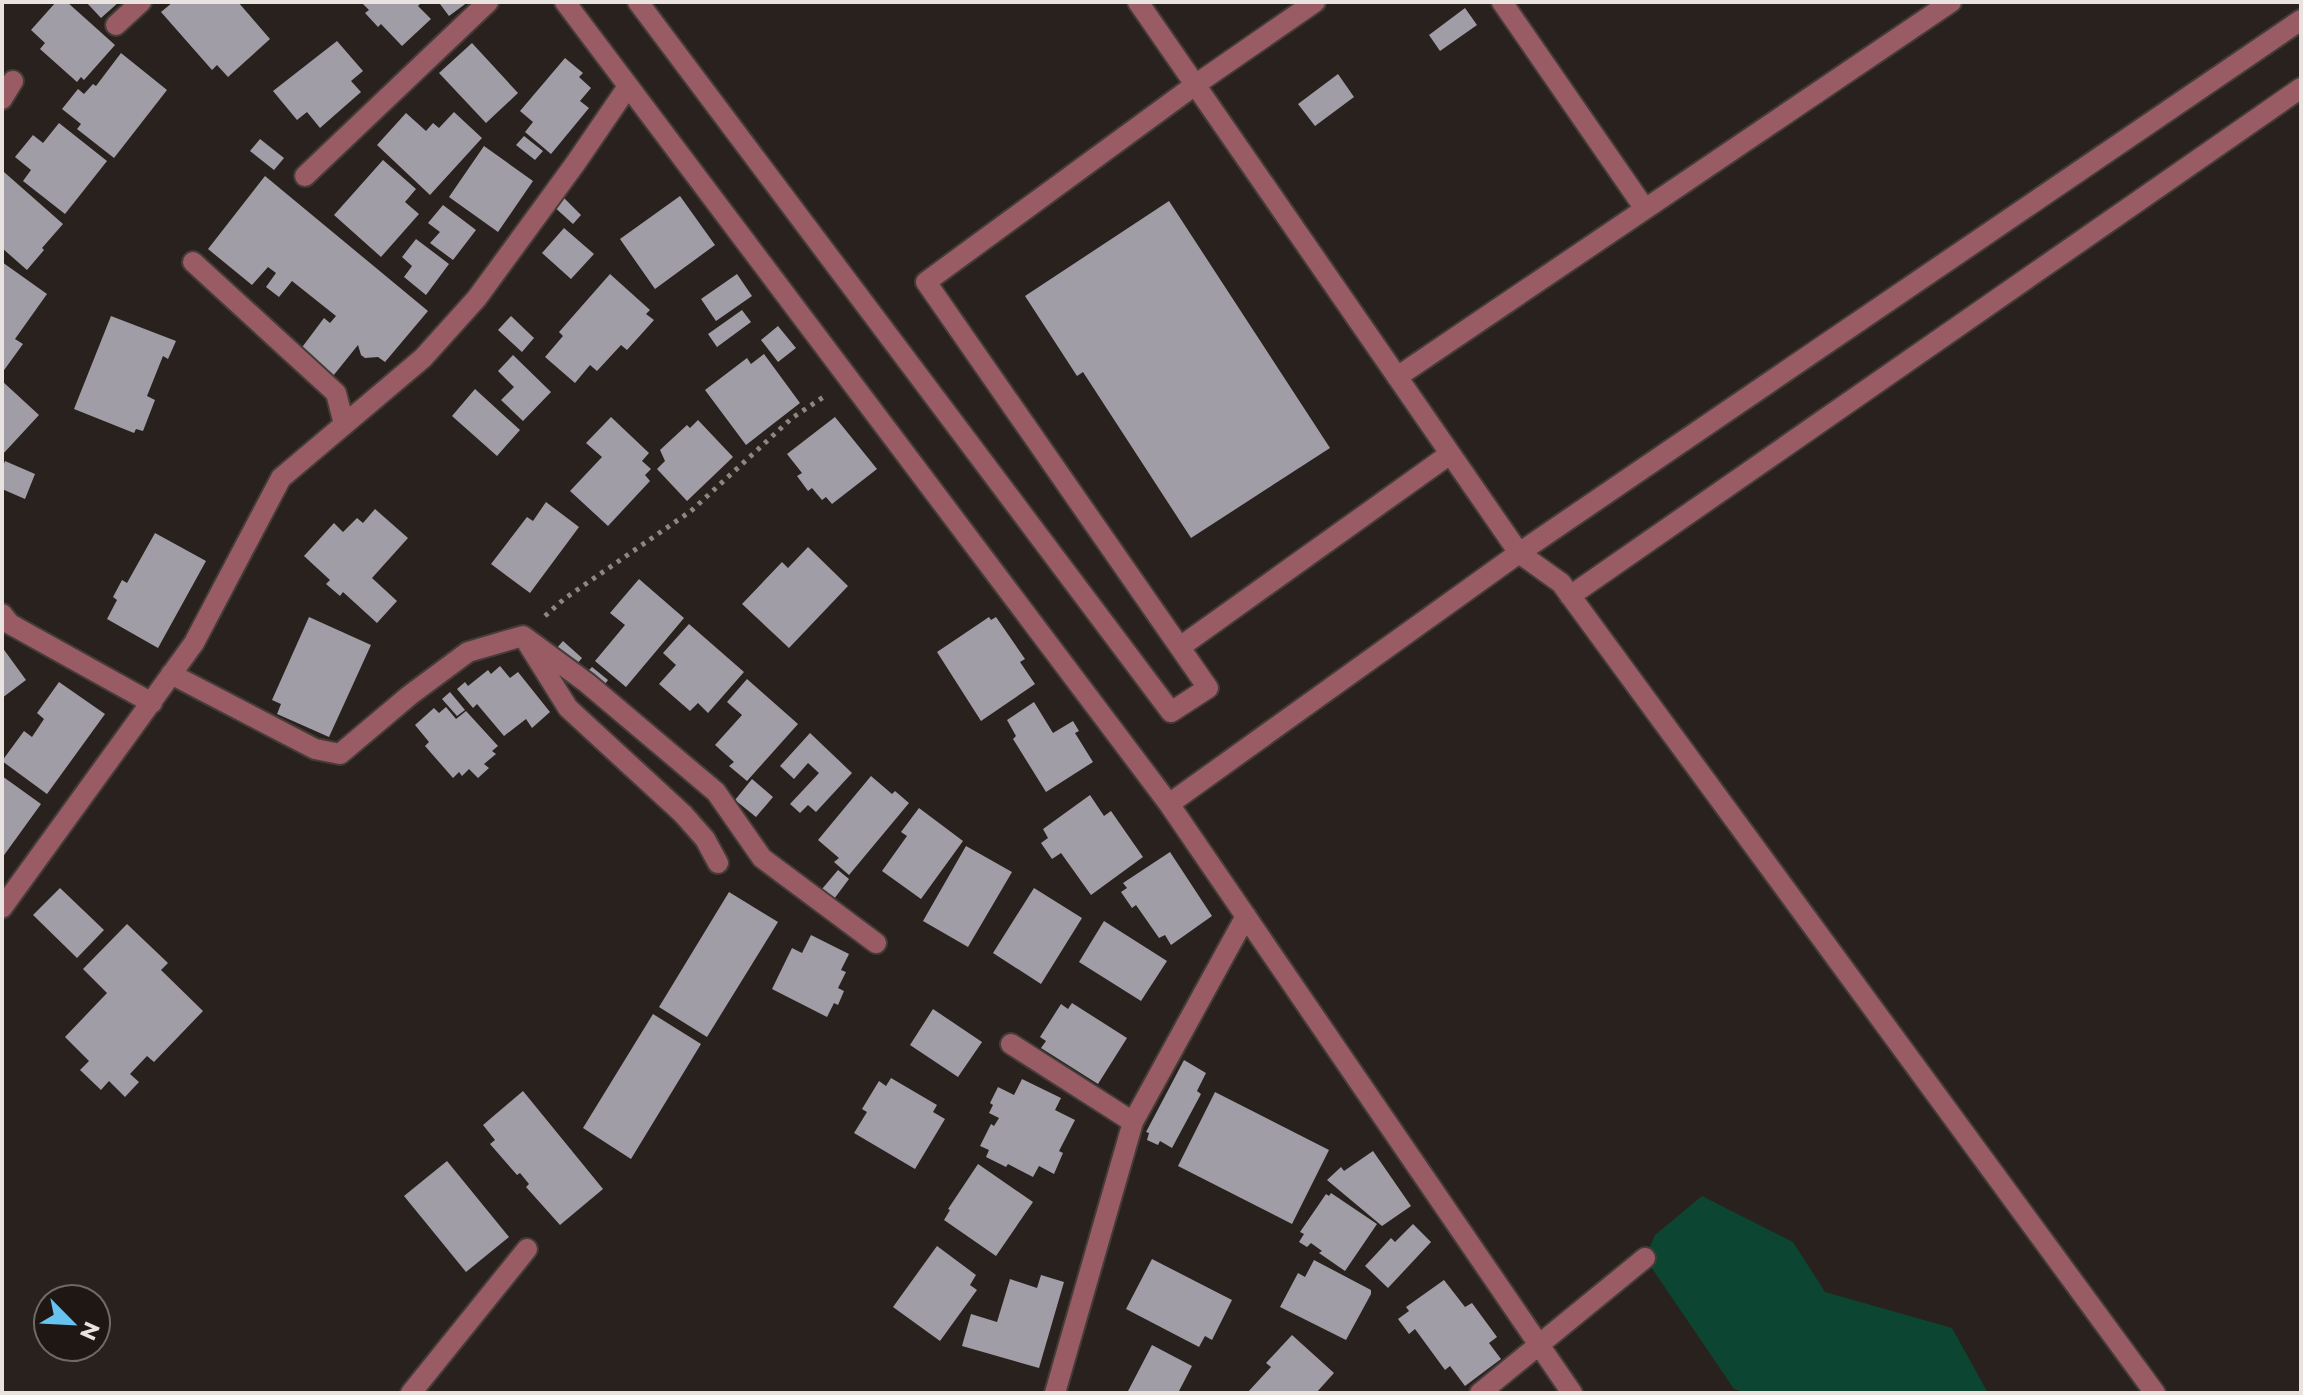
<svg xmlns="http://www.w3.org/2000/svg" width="2303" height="1395" viewBox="0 0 2303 1395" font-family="Montserrat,sans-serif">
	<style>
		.green { fill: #0c4632 }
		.building { fill: #a09da6 }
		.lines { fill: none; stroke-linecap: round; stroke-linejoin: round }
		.minor-casing { stroke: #443c38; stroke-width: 24 }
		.path { stroke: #8d8683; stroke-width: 5; stroke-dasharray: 4 6; stroke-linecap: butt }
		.minor { stroke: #995b64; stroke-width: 20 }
	</style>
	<rect width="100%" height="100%" fill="#29211d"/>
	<!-- green -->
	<path class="green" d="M1702 1196 1793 1242 1825 1292 1952 1328 1988 1393H1748L1734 1389 1645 1258 1655 1235Z"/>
	<!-- building -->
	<path class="building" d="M56 2H67L115 45 84 80 81 77 77 82 40 49 45 43 31 30Z
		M86 2H119L101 18Z
		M173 2H238L270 39 228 77 217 65 212 70 161 12Z
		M361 2H422L418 6 431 19 402 46 381 24 378 27 365 13 369 10Z
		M443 2H468L449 16 440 4Z
		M1465 8 1477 25 1440 51 1429 35Z
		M337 41 363 71 351 81 361 92 320 128 307 112 297 120 273 91Z
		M472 43 518 93 486 123 439 73Z
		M121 53 167 90 114 158 77 129 81 124 62 109 78 89 84 94 93 84 96 86Z
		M565 58 583 73 579 77 591 88 580 101 589 108 551 154 525 132 533 122 520 111Z
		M1338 74 1354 97 1315 126 1298 104Z
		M454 112 482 138 430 195 377 145 406 113 426 131 433 123 439 128Z
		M59 123 107 161 65 214 23 181 31 170 15 157 33 135 43 143Z
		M524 136 543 151 535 160 516 145Z
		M260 139 284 158 274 170 250 151Z
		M484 146 533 181 498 232 449 197Z
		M383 160 416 189 405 202 419 214 381 257 334 215Z
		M4 172 63 224 42 248 44 250 27 270 2 248 4 234 2 232Z
		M265 176 428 311 385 362 378 357 365 358 361 355 358 345 333 376 300 350 324 318 330 323 336 316 292 281 279 297 266 287 276 273 268 267 252 285 208 249Z
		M560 194 581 215 573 224 551 204Z
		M680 196 715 245 655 289 620 239Z
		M1169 201 1330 448 1191 538 1083 372 1077 376 1025 296Z
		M443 205 476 230 453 260 430 243 440 232 428 223Z
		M564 228 594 254 571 279 542 253Z
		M416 239 449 264 426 295 404 277 412 266 402 257Z
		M2 262 47 294 15 339 23 344 2 373Z
		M610 274 650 310 646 314 654 320 627 350 621 345 597 371 590 365 575 383 545 357 563 336 559 332Z
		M737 274 752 296 716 321 701 299Z
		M742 310 751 322 717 347 708 334Z
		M111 316 176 341 168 359 163 356 147 396 155 400 143 431 136 429 134 433 74 409Z
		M511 316 534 338 522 352 498 330Z
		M778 326 796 348 778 362 761 340Z
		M764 354 800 403 746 445 705 390 747 358 751 364Z
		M513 355 551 392 523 421 501 400 514 387 498 371Z
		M2 381 39 415 2 455Z
		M475 389 520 430 497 456 452 416Z
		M611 417 649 453 642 461 651 469 645 475 650 481 608 526 570 491 602 457 586 443Z
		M835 417 877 469 832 504 826 497 822 500 812 488 808 491 797 476 802 473 787 454Z
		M698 420 733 457 687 501 657 469 665 461 660 450 687 425 690 428Z
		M5 461 35 474 25 499 2 489V469Z
		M546 502 579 527 530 593 491 564 527 517 533 521Z
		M375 509 408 538 372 578 397 601 377 623 343 592 340 596 326 584 330 580 304 556 334 523 343 532 357 518 363 523Z
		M155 533 206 561 158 648 107 619 117 600 113 597 122 580 127 583Z
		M808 547 848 586 789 648 742 604 782 562 788 568Z
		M639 579 684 618 626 687 595 661 625 625 610 613Z
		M309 617 371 645 329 737 277 714 281 704 272 700Z
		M989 617 991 620 996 617 1025 659 1020 662 1035 684 981 721 937 652Z
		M689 624 744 672 708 713 698 703 690 711 659 684 676 665 663 653Z
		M563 641 582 658 576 665 556 649Z
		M2 647 26 680 2 698Z
		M500 666 510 678 518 672 550 712 532 728 526 719 504 736 477 704 473 708 457 689 465 682 468 686 488 670 491 674Z
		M592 667 608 680 602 688 585 674Z
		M747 679 798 724 747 781 729 766 734 762 715 745 742 715 727 702Z
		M59 682 105 714 47 794 2 761 24 731 32 737 44 719 37 713Z
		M450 692 465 710 457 716 442 699Z
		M1034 702 1053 733 1073 721 1079 731 1075 733 1093 762 1046 792 1013 739 1016 736 1007 720Z
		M446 707 456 719 466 711 498 746 492 751 496 754 484 764 489 768 478 778 469 769 462 776 459 772 453 778 425 746 429 742 415 725 434 708 439 713Z
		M810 733 852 773 816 812 808 805 800 813 790 804 819 773 808 763 794 779 780 766Z
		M2 776 41 804 2 858Z
		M871 776 892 794 895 791 909 803 849 875 834 862 839 858 818 840Z
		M752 779 773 797 756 817 735 800Z
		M1090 795 1104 816 1111 811 1143 857 1091 895 1061 853 1052 859 1041 843 1048 838 1043 829Z
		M919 808 963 841 921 899 882 871 907 836 901 832Z
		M966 846 1012 872 968 947 923 921Z
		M1170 852 1212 916 1171 945 1165 935 1159 938 1136 905 1132 908 1121 892 1127 888 1123 883Z
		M838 870 849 879 834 899 822 889Z
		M60 888 104 930 77 958 33 915Z
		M1034 888 1082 918 1041 984 993 953Z
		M729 892 778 922 707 1037 659 1007Z
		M1104 921 1167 961 1141 1001 1079 962Z
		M127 924 168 963 161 970 203 1011 154 1062 147 1056 130 1074 139 1082 125 1097 109 1081 101 1090 80 1070 89 1061 65 1037 107 993 83 969Z
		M811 935 849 954 841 970 846 972 838 988 844 991 838 1005 834 1003 827 1017 772 989 792 948 802 953Z
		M1072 1003 1127 1038 1098 1084 1041 1048 1046 1041 1040 1037 1061 1004 1068 1009Z
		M933 1009 982 1042 958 1077 910 1045Z
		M653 1014 701 1044 631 1159 583 1128Z
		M1184 1060 1206 1073 1197 1091 1201 1094 1172 1148 1160 1141 1158 1145 1147 1140 1149 1133 1146 1132Z
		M891 1078 937 1105 933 1112 945 1119 915 1169 854 1133 867 1112 862 1109 879 1081 886 1086Z
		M1022 1079 1061 1098 1055 1110 1075 1120 1059 1151 1063 1153 1054 1174 1039 1166 1033 1177 1008 1164 1006 1167 986 1157 989 1150 980 1146 991 1124 994 1126 999 1118 989 1113 993 1105 990 1103 998 1087 1014 1095Z
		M523 1091 603 1189 560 1225 526 1187 529 1184 520 1173 517 1175 490 1144 495 1140 483 1125Z
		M1215 1092 1329 1150 1292 1224 1178 1166Z
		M1373 1151 1411 1206 1382 1226 1327 1180 1341 1167 1344 1171Z
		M447 1161 509 1237 466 1272 404 1196Z
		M978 1164 1033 1202 996 1256 944 1220 950 1210 948 1209Z
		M1331 1193 1377 1224 1345 1271 1319 1253 1322 1251 1311 1243 1307 1247 1299 1242 1304 1234 1300 1232 1326 1194 1329 1196Z
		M1413 1224 1431 1242 1388 1288 1365 1266 1391 1238 1395 1242Z
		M937 1246 976 1275 970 1285 977 1290 940 1341 893 1307Z
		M1152 1259 1232 1300 1212 1340 1205 1336 1199 1347 1126 1309Z
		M1314 1260 1371 1290V1294L1346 1340 1280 1307 1298 1273 1305 1277Z
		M1041 1275 1064 1282 1039 1368 962 1346 971 1314 997 1322 1010 1279 1037 1288Z
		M1444 1280 1465 1307 1472 1303 1497 1337 1489 1343 1501 1359 1465 1386 1450 1366 1445 1370 1415 1329 1409 1334 1398 1319 1409 1311 1406 1307Z
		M1292 1335 1334 1373 1316 1393H1247L1271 1367 1266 1363Z
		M1152 1345 1192 1366 1178 1393H1127Z"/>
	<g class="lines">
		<defs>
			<path id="minor" d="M565 2 1169 804 1572 1393
				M638 2 1171 712 1208 688 926 282 1195 85 1315 2
				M1138 2 1519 553 1561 583 2155 1393
				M1502 2 1645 209
				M116 25 141 2
				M2 99 13 81
				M305 176 488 2
				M193 262 336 393 344 424
				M1397 377 1951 2
				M1570 596 2301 88
				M2 614 10 624 152 703
				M528 644 568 708 683 814 705 839 718 863
				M1180 647 1450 454
				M171 674 315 749 340 754 410 695 468 652 523 636 587 683 716 792 762 858 876 943
				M1169 804 1519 553 2301 20
				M2 908 194 643 281 478 423 358 477 298 575 164 627 88
				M1011 1044 1133 1122
				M411 1393 527 1249
				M1055 1393 1133 1122 1246 916
				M1480 1393 1645 1258"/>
		</defs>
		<!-- minor casing -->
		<use href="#minor" class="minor-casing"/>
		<!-- path -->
		<path class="path" d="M545 616 564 599 691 511 792 418 825 396"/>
		<!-- minor -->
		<use href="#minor" class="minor"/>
	</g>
	<!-- border -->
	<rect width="2303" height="1395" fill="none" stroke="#e9e3e0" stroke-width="8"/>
	<!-- north arrow -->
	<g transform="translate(72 1323) rotate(114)"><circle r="38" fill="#1f1714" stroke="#706966" stroke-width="2"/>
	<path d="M0-6L14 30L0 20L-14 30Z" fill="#67c4f0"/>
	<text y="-12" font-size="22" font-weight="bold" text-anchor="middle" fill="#e9e3e0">N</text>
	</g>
</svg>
